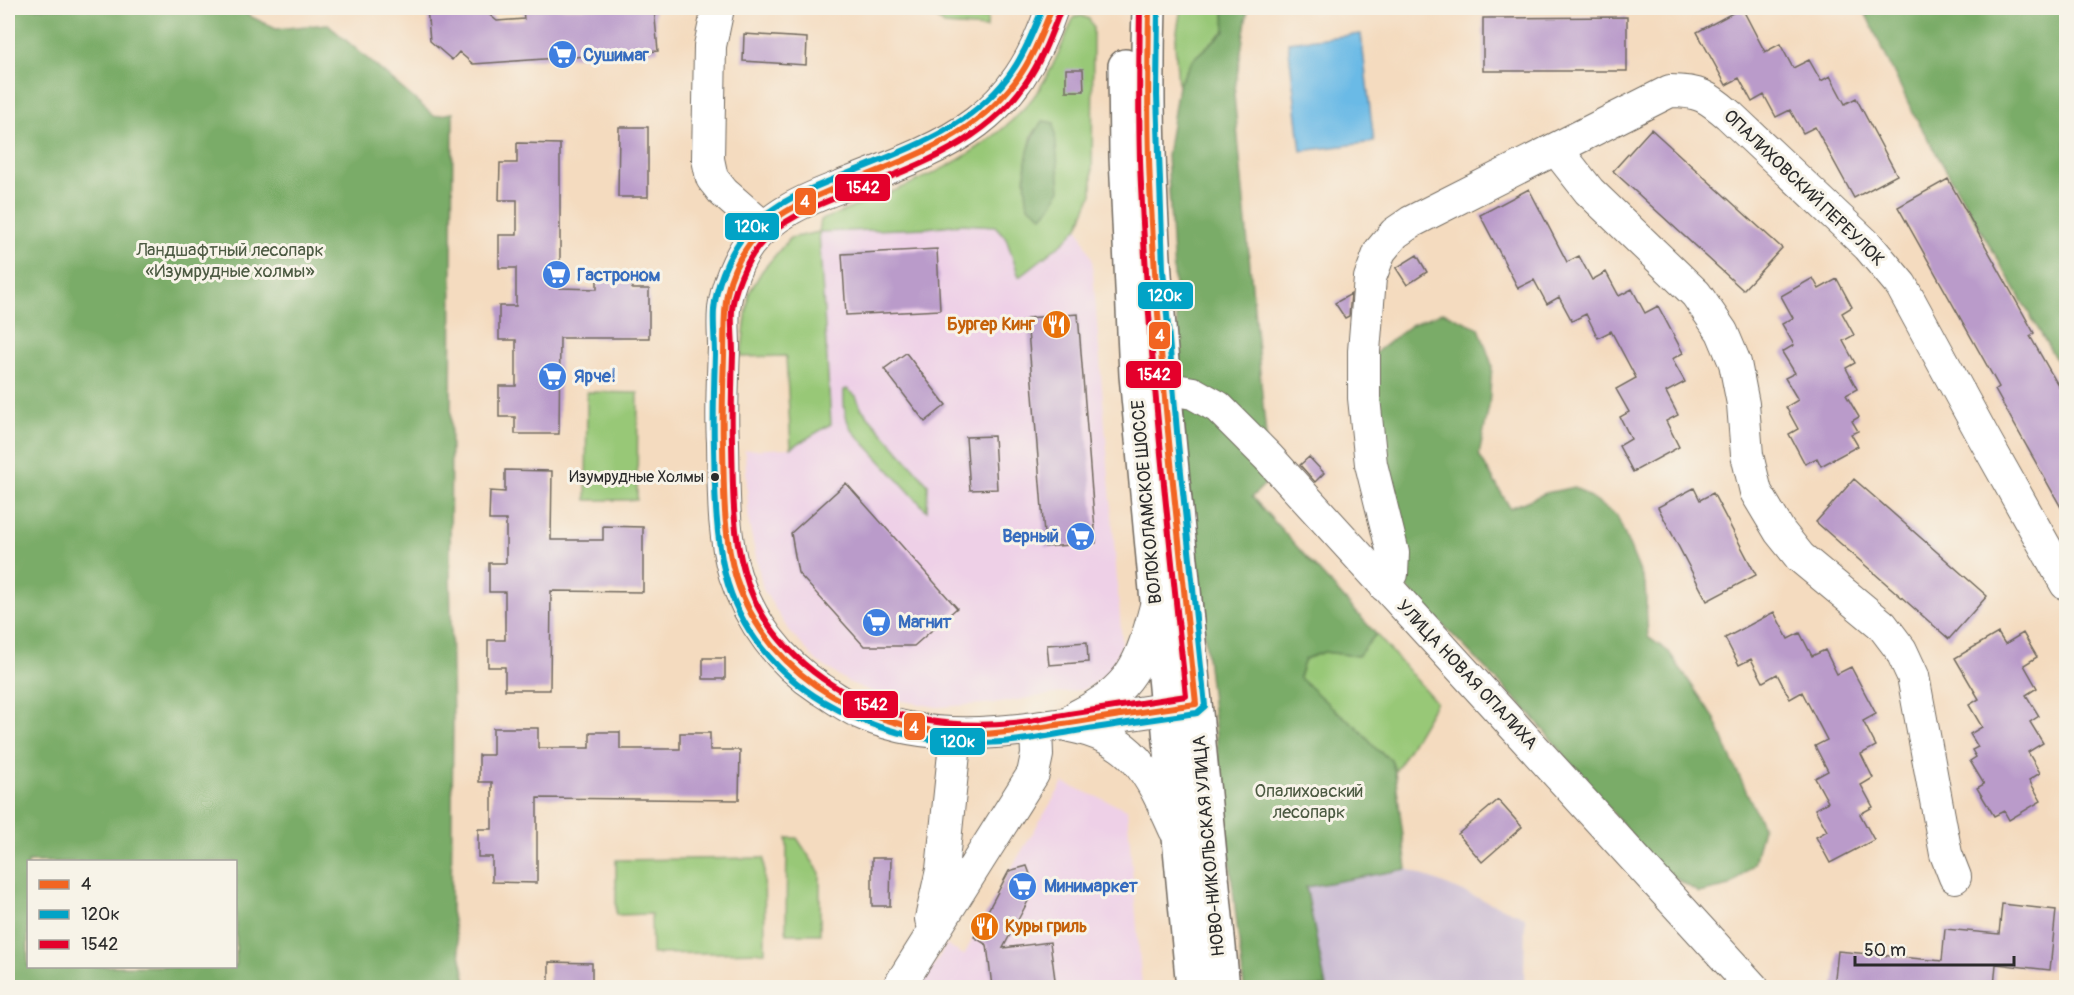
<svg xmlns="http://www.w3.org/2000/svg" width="2074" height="995" viewBox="0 0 2074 995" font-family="Pangolin,sans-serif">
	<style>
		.built { fill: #eed0e7 }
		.industrial { fill: #ccbed3 }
		.green { fill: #98c877; stroke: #627a51; stroke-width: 1.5; fill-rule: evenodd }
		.forest { fill: #7aac68; stroke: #526c4a; stroke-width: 1.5; fill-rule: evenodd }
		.water { fill: #6bbae6; stroke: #4b7288; stroke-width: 1.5 }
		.building { fill: #ba9bca }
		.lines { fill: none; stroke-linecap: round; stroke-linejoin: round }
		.minor-casing { stroke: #71695f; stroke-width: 34 }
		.major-casing { stroke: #71695f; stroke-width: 36 }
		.minor { stroke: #fff; stroke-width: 32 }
		.major { stroke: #fff; stroke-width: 33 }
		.bus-1-casing { stroke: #f7f3e8; stroke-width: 10 }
		.bus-2-casing { stroke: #f7f3e8; stroke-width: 10 }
		.bus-3-casing { stroke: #f7f3e8; stroke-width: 10 }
		.bus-1 { stroke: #f26522; stroke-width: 6 }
		.bus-2 { stroke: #02a3c6; stroke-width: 6 }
		.bus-3 { stroke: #e4002b; stroke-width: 6 }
		.bus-dot { fill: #2b2b2b; stroke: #f7f3e8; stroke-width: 2 }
		.labels { text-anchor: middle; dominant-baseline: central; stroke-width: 6; stroke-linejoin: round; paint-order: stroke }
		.bus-label { font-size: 16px; fill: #2b2b2b; stroke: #f7f3e8; text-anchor: end }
		.shop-label { font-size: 18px; font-weight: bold; fill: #366cbe; stroke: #f7f3e8; text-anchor: start }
		.street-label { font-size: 18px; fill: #2b2b2b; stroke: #f7f3e8 }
		.park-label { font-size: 18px; fill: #4c5a42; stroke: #f7f3e8 }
		.food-label { font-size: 18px; font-weight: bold; fill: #c56008; stroke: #f7f3e8; text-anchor: end }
		.line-badge { stroke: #f7f3e8; stroke-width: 2 }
		.badge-label { font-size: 16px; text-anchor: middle; font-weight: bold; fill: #fff }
	</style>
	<rect width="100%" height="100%" fill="#f7f3e8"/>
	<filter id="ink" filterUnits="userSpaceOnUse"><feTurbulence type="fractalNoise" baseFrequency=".0167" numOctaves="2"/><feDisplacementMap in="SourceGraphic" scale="12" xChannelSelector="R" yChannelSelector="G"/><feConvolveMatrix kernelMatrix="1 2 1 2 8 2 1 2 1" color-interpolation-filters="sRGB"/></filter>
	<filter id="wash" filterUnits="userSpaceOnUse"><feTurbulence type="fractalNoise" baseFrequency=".008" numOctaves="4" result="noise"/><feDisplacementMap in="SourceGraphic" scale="24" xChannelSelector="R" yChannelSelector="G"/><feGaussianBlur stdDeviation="1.35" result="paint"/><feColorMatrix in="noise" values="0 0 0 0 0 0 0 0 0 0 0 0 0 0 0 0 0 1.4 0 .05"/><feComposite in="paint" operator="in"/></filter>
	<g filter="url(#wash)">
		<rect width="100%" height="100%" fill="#f4dbbf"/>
		<!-- built -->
		<path class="built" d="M961 224 996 226 1006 238 1019 277 1065 241 1078 227 1092 259 1122 644 1108 674 1085 689 999 703 937 707 887 698 848 682 817 661 789 631 763 589 749 524 745 450 791 448 831 424 819 232 926 228Z
			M1063 783 1127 809 1142 987 920 988 946 945 964 955 1009 872Z"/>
		<!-- industrial -->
		<path class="industrial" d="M1407 869 1525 917 1524 987H1326L1306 887Z"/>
		<!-- green -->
		<path class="green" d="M927 8H988L987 28 944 25Z
			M1181 8H1221L1224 10 1225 30 1192 60 1178 86 1175 43Z
			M1082 16 1089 19 1093 27 1092 194 1078 227 1065 241 1019 277 1006 238 995 226 961 224 926 228 819 232 831 424 791 448 786 356 741 357 749 293 762 271 790 238 819 232 821 220C894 191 973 166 1027 105 1049 80 1061 47 1074 17ZM1043 121 1054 123 1025 169 1032 135Z
			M847 389 856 396 861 408 928 484 927 511 851 429C845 418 843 404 844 390Z
			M587 392 638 393 637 500H586Z
			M1376 634 1436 702 1395 772 1391 759 1377 750 1356 726 1335 710 1299 678 1305 659 1324 652 1358 656Z
			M787 838H797L820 873V934H786Z
			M764 858 765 952 652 954 651 914 616 915V860Z"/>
		<!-- forest -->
		<path class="forest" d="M8 8H234L276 29 327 24 434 116 453 113 450 569 453 723 451 911 467 987H8ZM28 862H236V966H28Z
			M1221 8H1248L1234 95 1270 479 1252 497 1376 634 1358 656 1324 652 1305 659 1299 677 1335 710 1356 726 1377 750 1391 760 1395 772 1407 869 1306 887 1326 987H1244L1185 460 1167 156 1178 86 1192 60 1225 31 1224 10Z
			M1863 8H2066V377L1914 115Z
			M1043 121 1054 123 1060 189 1053 204 1042 216 1028 206C1023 176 1023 146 1043 121Z
			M1443 312 1479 328 1492 365 1489 406 1479 455 1510 508 1546 493 1575 487 1617 516 1645 584 1648 637 1669 652 1715 719 1729 754 1763 827 1754 864 1730 886 1699 893 1658 867 1531 715 1407 588 1400 546 1380 460 1371 356 1411 325Z"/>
		<!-- water -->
		<path class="water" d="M1361 34 1374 142 1301 151 1288 42Z"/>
		<g id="blocks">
			<!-- building -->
			<path class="building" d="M427 8H481L497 21 524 19 523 11 530 10V8H654L658 51 473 64 459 52 452 60 430 41Z
				M1742 8 1765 52 1780 44 1793 68 1809 60 1821 81 1830 76 1845 104 1856 98 1897 175 1854 198 1815 127 1803 133 1790 110 1776 117 1764 95 1752 102 1739 78 1726 85 1697 32Z
				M1627 17V71H1483V18Z
				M744 34 807 38 806 65 743 61Z
				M1066 69H1083L1084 91H1066Z
				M619 127H648V197H618Z
				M1651 129 1782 248 1743 290 1613 171Z
				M517 143 560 144V288L597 289V274H632V289H649V338H560L559 434H515V417H499V386H516V340H499V306H516V268H499V235H517V200H499L500 163H517Z
				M1948 179 2034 333 2030 336 2067 401V518L1995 390 1999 387 1898 207Z
				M1529 189 1567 262 1579 256 1592 280 1606 272 1619 296 1632 289 1645 313 1658 306 1683 353 1672 359 1685 382 1666 392 1678 415 1666 421 1679 447 1633 472 1619 446 1631 439 1620 417 1629 412 1616 389 1636 378 1611 331 1598 338 1586 314 1572 321 1559 297 1547 304 1534 280 1518 288 1480 215Z
				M937 249 940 310 846 315 842 254Z
				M1417 255 1427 272 1407 285 1396 268Z
				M1813 278 1819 289 1837 279 1852 307 1842 313 1854 335 1843 341 1855 363 1846 368 1857 389 1846 395 1859 417 1852 421 1858 431 1851 434 1858 446 1821 466 1817 458 1805 464 1789 434 1798 429 1786 407 1798 400 1785 378 1795 373 1782 352 1794 345 1782 324 1793 318 1781 296Z
				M1351 294 1349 316 1345 318 1335 303Z
				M1078 314 1096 543 1045 547 1027 318Z
				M906 353 946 405 925 422 884 369Z
				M994 436 997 489 970 490 966 437Z
				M1309 457 1324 473 1315 482 1300 465Z
				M505 470 552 471 551 540H603V526L643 527V592L551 591 550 690H505V667H488V640H505V592H489V563H506V520H489L490 491 505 492Z
				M1854 479 1987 596 1949 639 1816 522Z
				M846 483 957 608 914 646H864L798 573 791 533Z
				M1694 488 1700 500 1713 493 1756 575 1707 601 1658 507Z
				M1774 612 1788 639 1800 633 1812 656 1825 650 1837 674 1851 667 1876 714 1863 721 1876 746 1861 754 1873 778 1861 785 1873 807 1860 814 1874 840 1830 863 1816 837 1827 831 1815 809 1828 802 1815 778 1828 771 1815 746 1827 740 1802 692 1790 699 1777 674 1763 682 1751 659 1739 665 1725 638Z
				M1998 633 2005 644 2023 633 2037 657 2024 665 2037 688 2026 695 2039 716 2030 722 2043 743 2028 752 2040 773 2029 780 2041 801 2009 820 2004 811 1994 816 1977 788 1984 784 1970 761 1976 757 1972 750 1978 747 1970 734 1982 727 1969 705 1979 699 1955 658Z
				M1087 642 1088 662 1049 665 1047 645Z
				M703 658H725V679H703Z
				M493 728H538V748H590V732H620V749H680V733H710V750H740L739 800 537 798V883L492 882V857H478V829H492V782H479V755H493Z
				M1498 800 1522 827 1482 862 1458 834Z
				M872 858H891L890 906H872Z
				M1027 866 1035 888 1003 948 1050 942 1056 987H992L987 945 974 937 1009 871Z
				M2002 904 2056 910 2050 970 1996 964 1994 987H1834L1838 951 1942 961 1945 929 1999 934Z
				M549 962 592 963V987H549Z"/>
		</g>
	</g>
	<g filter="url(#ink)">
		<use href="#blocks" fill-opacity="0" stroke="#71695f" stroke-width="1.5"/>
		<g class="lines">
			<defs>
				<path id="minor" d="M718 8 710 46 708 159 712 178 723 192 764 228
					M1052 8C1013 126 945 146 839 187 805 200 772 214 749 244 738 259 728 284 725 302 722 316 724 333 724 347 723 379 721 411 723 442 724 486 722 533 735 575 750 622 780 662 821 689 836 698 850 709 865 715 934 744 1008 732 1078 722 1116 716 1154 711 1192 705
					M1556 149 1589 191 1696 294 1722 332 1735 363 1743 404 1747 455 1756 492 1780 532 1800 557 1882 625 1901 650 1913 676 1946 854 1955 877
					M1164 388 1193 393 1218 407 1268 457 1753 988
					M1385 586 1392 574 1393 553 1371 464 1364 398V351L1370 278 1380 251 1395 233 1411 222 1670 91C1699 91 1707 96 1729 115L1868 246 1901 285 1983 436 2066 584
					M1077 716C1132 689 1141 663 1156 606
					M1070 726C1135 738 1150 775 1175 830
					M931 919 942 870 956 734
					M898 988 1033 774 1037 755 1036 729"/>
				<path id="major" d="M1149 8C1143 185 1161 363 1179 540 1194 689 1208 838 1223 988
					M1125 66 1126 156 1136 375 1193 988"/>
			</defs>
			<!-- minor casing -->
			<use href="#minor" class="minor-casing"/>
			<!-- major casing -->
			<use href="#major" class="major-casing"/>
			<!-- minor -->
			<use href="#minor" class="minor"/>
			<!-- major -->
			<use href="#major" class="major"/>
			<defs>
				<path id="bus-1" d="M1052 8C1042 33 1032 60 1015 82 969 142 898 162 831 190 800 203 768 217 748 246 721 283 725 313 724 356 723 385 722 415 723 445 724 488 723 536 736 578 769 683 877 735 981 734 1011 733 1040 727 1070 723 1112 716 1154 710 1196 704 1178 531 1158 358 1150 185 1147 126 1148 67 1149 8"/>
				<path id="bus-2" d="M1043 8C1033 31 1024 56 1008 77 963 136 892 154 827 182 795 195 763 210 742 238 727 258 716 286 714 310 713 325 715 340 715 355 714 385 713 415 714 446 715 488 715 532 725 574 754 687 871 743 980 743 1010 743 1040 737 1070 732 1112 725 1155 719 1197 713L1205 706 1178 443 1163 269 1157 95 1158 8"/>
				<path id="bus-3" d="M1060 11C1050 37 1041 62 1025 84 985 142 916 167 853 191 819 204 781 218 758 247 745 264 734 289 732 310 731 325 733 339 733 354 732 383 731 412 732 441 733 484 732 530 744 571 754 609 775 639 804 664 863 715 937 730 1014 723 1032 721 1050 717 1069 714 1108 708 1147 702 1186 696 1168 526 1149 356 1141 185 1138 126 1139 67 1140 8"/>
			</defs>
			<!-- bus-1 casing -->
			<use href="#bus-1" class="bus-1-casing"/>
			<!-- bus-2 casing -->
			<use href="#bus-2" class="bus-2-casing"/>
			<!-- bus-3 casing -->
			<use href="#bus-3" class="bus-3-casing"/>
			<!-- bus-1 -->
			<use href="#bus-1" class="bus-1"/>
			<!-- bus-2 -->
			<use href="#bus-2" class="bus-2"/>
			<!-- bus-3 -->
			<use href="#bus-3" class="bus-3"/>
		</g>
	</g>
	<!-- icons -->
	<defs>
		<symbol id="supermarket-disc" viewBox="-11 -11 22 22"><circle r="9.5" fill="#3f7fe0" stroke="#f7f3e8"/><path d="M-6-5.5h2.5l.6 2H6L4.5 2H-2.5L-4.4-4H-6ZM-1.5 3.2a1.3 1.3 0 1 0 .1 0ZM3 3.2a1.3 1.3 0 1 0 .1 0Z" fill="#fff"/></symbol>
		<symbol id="restaurant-disc" viewBox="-11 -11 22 22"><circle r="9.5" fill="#e8710a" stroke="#f7f3e8"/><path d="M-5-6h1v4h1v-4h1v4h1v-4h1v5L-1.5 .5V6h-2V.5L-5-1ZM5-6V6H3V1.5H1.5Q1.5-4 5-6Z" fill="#fff"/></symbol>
	</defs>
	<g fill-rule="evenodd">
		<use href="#supermarket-disc" x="546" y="38" width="33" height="33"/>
		<use href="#supermarket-disc" x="540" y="258" width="33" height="33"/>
		<use href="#restaurant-disc" x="1040" y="308" width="33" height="33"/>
		<use href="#supermarket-disc" x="536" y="360" width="33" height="33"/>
		<use href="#supermarket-disc" x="1064" y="520" width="33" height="33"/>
		<use href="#supermarket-disc" x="860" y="606" width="33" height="33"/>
		<use href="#supermarket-disc" x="1006" y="870" width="33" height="33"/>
		<use href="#restaurant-disc" x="968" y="910" width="33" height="33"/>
	</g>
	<!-- markers -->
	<circle class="bus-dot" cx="715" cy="477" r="5"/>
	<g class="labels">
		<!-- bus labels -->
		<g class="bus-label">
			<text x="704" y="477">Изумрудные Холмы</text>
		</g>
		<!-- shop labels -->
		<g class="shop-label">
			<text x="583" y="55">Сушимаг</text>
			<text x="577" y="275">Гастроном</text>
			<text x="574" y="376">Ярче!</text>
			<text x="1059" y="536" text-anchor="end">Верный</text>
			<text x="898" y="622">Магнит</text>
			<text x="1044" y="886">Минимаркет</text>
		</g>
		<!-- street labels -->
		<g class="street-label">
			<text transform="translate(1804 188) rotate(44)">ОПАЛИХОВСКИЙ ПЕРЕУЛОК</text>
			<text transform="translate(1147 502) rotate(-95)">ВОЛОКОЛАМСКОЕ ШОССЕ</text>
			<text transform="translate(1467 675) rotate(47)">УЛИЦА НОВАЯ ОПАЛИХА</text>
			<text transform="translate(1209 846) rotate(-95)">НОВО-НИКОЛЬСКАЯ УЛИЦА</text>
		</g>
		<!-- park labels -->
		<g class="park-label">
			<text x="230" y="250">Ландшафтный лесопарк<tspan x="230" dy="21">«Изумрудные холмы»</tspan></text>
			<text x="1309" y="791">Опалиховский<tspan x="1309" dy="21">лесопарк</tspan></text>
		</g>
		<!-- food labels -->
		<g class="food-label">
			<text x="1035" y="324">Бургер Кинг</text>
			<text x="1005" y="926" text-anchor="start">Куры гриль</text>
		</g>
	</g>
	<g class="line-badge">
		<rect x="834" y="173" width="57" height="29" rx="6" fill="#e4002b"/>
		<rect x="794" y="187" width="23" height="29" rx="6" fill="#f26522"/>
		<rect x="724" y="212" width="56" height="29" rx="6" fill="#02a3c6"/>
		<rect x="1137" y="281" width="57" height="29" rx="6" fill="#02a3c6"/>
		<rect x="1148" y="321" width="23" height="29" rx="6" fill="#f26522"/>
		<rect x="1125" y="360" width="57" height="29" rx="6" fill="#e4002b"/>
		<rect x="842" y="690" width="57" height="29" rx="6" fill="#e4002b"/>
		<rect x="903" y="712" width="23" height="29" rx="6" fill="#f26522"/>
		<rect x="929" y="727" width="57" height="29" rx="6" fill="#02a3c6"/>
	</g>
	<g class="badge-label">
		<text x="863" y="193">1542</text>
		<text x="805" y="207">4</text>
		<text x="752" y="232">120к</text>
		<text x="1165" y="301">120к</text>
		<text x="1160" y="341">4</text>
		<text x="1154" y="380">1542</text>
		<text x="871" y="710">1542</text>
		<text x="914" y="733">4</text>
		<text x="958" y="747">120к</text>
	</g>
	<!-- margin -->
	<rect width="2074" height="995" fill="none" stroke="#f7f3e8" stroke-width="30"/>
	<!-- legend -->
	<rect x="27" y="860" width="210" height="108" fill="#f7f3e8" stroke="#a5a39c" stroke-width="1.5"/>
	<rect x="39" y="880" width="30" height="9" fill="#f26522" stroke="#a5a39c" stroke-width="1.5"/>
	<text x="81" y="890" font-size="18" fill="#2b2b2b">4</text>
	<rect x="39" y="910" width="30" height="9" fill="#02a3c6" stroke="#a5a39c" stroke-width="1.5"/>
	<text x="81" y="920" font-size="18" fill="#2b2b2b">120к</text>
	<rect x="39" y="940" width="30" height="9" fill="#e4002b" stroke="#a5a39c" stroke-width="1.5"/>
	<text x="81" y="950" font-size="18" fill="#2b2b2b">1542</text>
	<!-- scale -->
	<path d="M1855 956v9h159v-9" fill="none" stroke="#2b2b2b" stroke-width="3"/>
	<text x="1864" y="956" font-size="18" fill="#2b2b2b" stroke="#f7f3e8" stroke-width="4.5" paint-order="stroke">50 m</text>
</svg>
